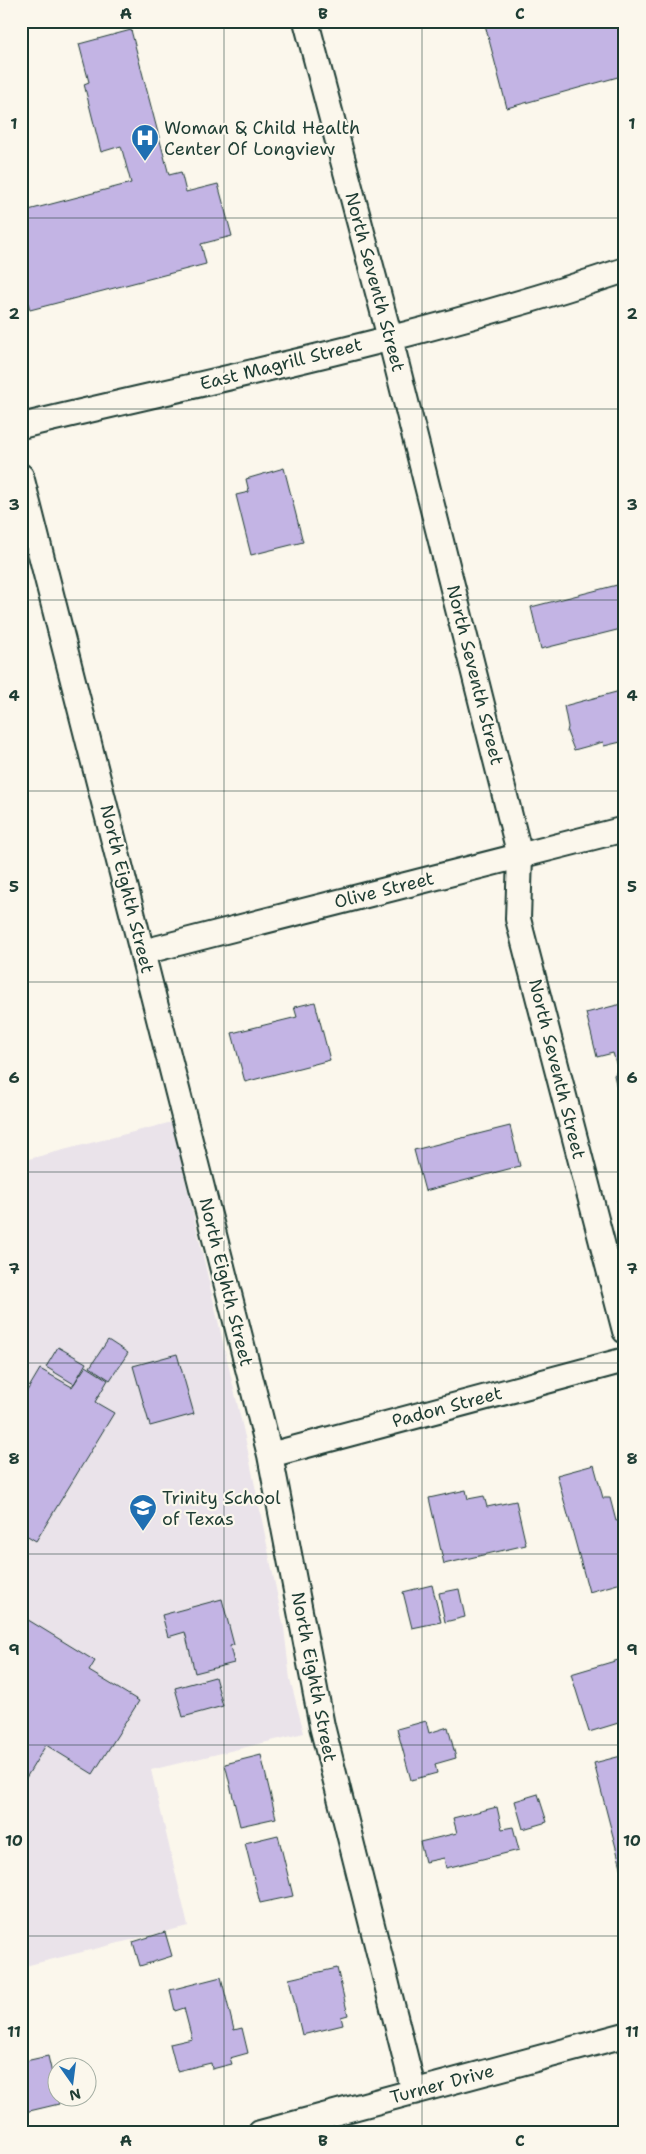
<svg xmlns="http://www.w3.org/2000/svg" width="646" height="2154" viewBox="0 0 646 2154" font-family="'Shantell Sans',sans-serif">
	<style>
		.built { fill: #eae3ea }
		.building { fill: #c3b4e4; stroke: #1f3d34 }
		.lines { fill: none; stroke-linecap: round; stroke-linejoin: round }
		.street-casing { stroke: #1f3d34; stroke-width: 28 }
		.street { stroke: #fbf7ec; stroke-width: 24 }
		.grid { fill: none; stroke: #1f3d34; stroke-width: 1; stroke-opacity: 0.55 }
		.labels { text-anchor: middle; dominant-baseline: central; stroke-width: 4.5; stroke-linejoin: round; paint-order: stroke }
		.poi-label { font-size: 18px; fill: #1f3d34; stroke: #fbf7ec; text-anchor: start }
		.street-label { font-size: 18px; fill: #1f3d34; stroke: #fbf7ec }
		.neatline { fill: none; stroke: #1f3d34; stroke-width: 2 }
		.grid-label { font-size: 16px; text-anchor: middle; font-weight: bold; fill: #1f3d34 }
	</style>
	<rect width="100%" height="100%" fill="#fbf7ec"/>
	<filter id="ink" filterUnits="userSpaceOnUse"><feTurbulence type="fractalNoise" baseFrequency=".02" numOctaves="2"/><feDisplacementMap in="SourceGraphic" scale="10" xChannelSelector="R" yChannelSelector="G"/><feConvolveMatrix kernelMatrix="1 2 1 2 8 2 1 2 1" color-interpolation-filters="sRGB"/></filter>
	<g filter="url(#ink)">
		<!-- built -->
		<path class="built" d="M172 1122 245 1437 284 1628 290 1679 304 1733 151 1770 188 1926 21 1967V1161Z"/>
		<!-- building -->
		<path class="building" d="M484 21H625V75L507 108Z
			M131 30 169 175 181 172 186 192 218 184 232 236 201 244 206 264 30 310 21 276V212L131 183 121 146 101 152 84 84 89 82 79 44Z
			M284 468 303 542 251 555 236 495 249 492 246 479Z
			M617 585 625 617V628L541 649 531 607Z
			M625 686V741L604 746 603 742 574 750 567 732 568 727 564 706 620 691 619 687Z
			M315 1002 330 1060 245 1082 232 1033 297 1017 294 1007Z
			M625 1003V1099L619 1097 614 1075 618 1070 613 1053 597 1057 586 1013Z
			M510 1126 520 1166 425 1191 414 1150Z
			M625 1198V1228L617 1200Z
			M108 1340 128 1353 110 1380 90 1367Z
			M58 1347 86 1363 74 1384 46 1367Z
			M177 1354 194 1414 150 1426 133 1366Z
			M86 1366 108 1380 95 1402 114 1413 36 1541 21 1532V1401L40 1369 72 1387Z
			M594 1465 603 1498H610L616 1521 625 1519V1582L589 1592 557 1475Z
			M466 1490 468 1499 484 1496 487 1507 516 1501 526 1545 444 1564 429 1498Z
			M432 1585 441 1622 412 1628 403 1592Z
			M459 1589 465 1617 445 1622 439 1593Z
			M222 1599 234 1645 230 1646 234 1663 195 1673 185 1632 168 1637 162 1615Z
			M25 1618 95 1661 89 1671 139 1701 93 1774 46 1745 21 1786V1624Z
			M625 1658V1721L589 1732 571 1674Z
			M215 1677 223 1706 183 1717 175 1688Z
			M426 1721 429 1733 448 1727 456 1758 435 1764 437 1773 411 1780 397 1729Z
			M261 1755 276 1818 240 1826 225 1764Z
			M625 1755V1871H622L594 1763Z
			M538 1794 547 1822 523 1829 515 1801Z
			M497 1807 502 1829 513 1827 519 1850 446 1868 444 1858 425 1862 420 1842 457 1833 453 1818Z
			M278 1835 293 1896 260 1903 245 1843Z
			M165 1932 172 1956 140 1966 133 1942Z
			M337 1968 348 2015 341 2017 343 2025 302 2035 289 1979Z
			M221 1977 234 2030 242 2028 248 2053 230 2058 232 2064 212 2069 211 2063 177 2071 170 2044 192 2039 184 2008 175 2011 170 1990Z
			M48 2056 59 2104 21 2113V2062Z"/>
		<g class="lines">
			<defs>
				<path id="street" d="M306 21 390 338 520 856 518 919 625 1331
					M21 426C223 378 428 336 625 270
					M21 476 270 1455 322 1726 414 2092
					M143 952 625 829
					M270 1455 625 1360
					M260 2133 625 2035"/>
			</defs>
			<!-- street casing -->
			<use href="#street" class="street-casing"/>
			<!-- street -->
			<use href="#street" class="street"/>
		</g>
	</g>
	<!-- grid -->
	<path class="grid" d="M224 21V2133M422 21V2133M21 218H625M21 409H625M21 600H625M21 791H625M21 982H625M21 1172H625M21 1363H625M21 1554H625M21 1745H625M21 1936H625"/>
	<!-- icons -->
	<defs>
		<symbol id="hospital-pin" viewBox="-11 -11 22 30"><path d="M0 17L-7.5 6A9.5 9.5 0 1 1 7.5 6Z" fill="#1f6fb2" stroke="#fbf7ec"/><path d="M-5-5h3v3.5h4V-5h3V5h-3V1.5h-4V5h-3Z" fill="#fff"/></symbol>
		<symbol id="school-pin" viewBox="-11 -11 22 30"><path d="M0 17L-7.5 6A9.5 9.5 0 1 1 7.5 6Z" fill="#1f6fb2" stroke="#fbf7ec"/><path d="M0-5L7-2L0 1L-7-2ZM-4 1L0 2.5L4 1V4Q0 6-4 4Z" fill="#fff"/></symbol>
	</defs>
	<g fill-rule="evenodd">
		<use href="#hospital-pin" x="129" y="122" width="32" height="43"/>
		<use href="#school-pin" x="127" y="1492" width="32" height="43"/>
	</g>
	<g class="labels">
		<!-- poi labels -->
		<g class="poi-label">
			<text x="164" y="128">Woman &amp; Child Health<tspan x="164" dy="21">Center Of Longview</tspan></text>
			<text x="162" y="1498">Trinity School<tspan x="162" dy="21">of Texas</tspan></text>
		</g>
		<!-- street labels -->
		<g class="street-label">
			<text transform="translate(375 282) rotate(75)">North Seventh Street</text>
			<text transform="translate(281 364) rotate(-14)">East Magrill Street</text>
			<text transform="translate(475 675) rotate(76)">North Seventh Street</text>
			<text transform="translate(127 889) rotate(76)">North Eighth Street</text>
			<text transform="translate(384 890) rotate(-14)">Olive Street</text>
			<text transform="translate(557 1069) rotate(76)">North Seventh Street</text>
			<text transform="translate(226 1282) rotate(76)">North Eighth Street</text>
			<text transform="translate(447 1407) rotate(-15)">Padon Street</text>
			<text transform="translate(314 1677) rotate(79)">North Eighth Street</text>
			<text transform="translate(442 2084) rotate(-15)">Turner Drive</text>
		</g>
	</g>
	<!-- margin -->
	<rect width="646" height="2154" fill="none" stroke="#fbf7ec" stroke-width="55"/>
	<!-- north arrow -->
	<g transform="translate(72 2082) rotate(166)"><circle r="24" fill="#fbf7ec" stroke="#a3ada2"/>
	<path d="M0-4L9 19L0 12L-9 19Z" fill="#1f6fb2"/>
	<text y="-8" font-size="14" font-weight="bold" text-anchor="middle" fill="#1f3d34">N</text>
	</g>
	<rect x="28" y="28" width="590" height="2098" class="neatline"/>
	<g class="grid-label">
		<text x="126" y="19">A</text>
		<text x="323" y="19">B</text>
		<text x="520" y="19">C</text>
		<text x="14" y="129">1</text>
		<text x="632" y="129">1</text>
		<text x="14" y="319">2</text>
		<text x="632" y="319">2</text>
		<text x="14" y="510">3</text>
		<text x="632" y="510">3</text>
		<text x="14" y="701">4</text>
		<text x="632" y="701">4</text>
		<text x="14" y="892">5</text>
		<text x="632" y="892">5</text>
		<text x="14" y="1083">6</text>
		<text x="632" y="1083">6</text>
		<text x="14" y="1274">7</text>
		<text x="632" y="1274">7</text>
		<text x="14" y="1464">8</text>
		<text x="632" y="1464">8</text>
		<text x="14" y="1655">9</text>
		<text x="632" y="1655">9</text>
		<text x="14" y="1846">10</text>
		<text x="632" y="1846">10</text>
		<text x="14" y="2037">11</text>
		<text x="632" y="2037">11</text>
		<text x="126" y="2146">A</text>
		<text x="323" y="2146">B</text>
		<text x="520" y="2146">C</text>
	</g>
</svg>
